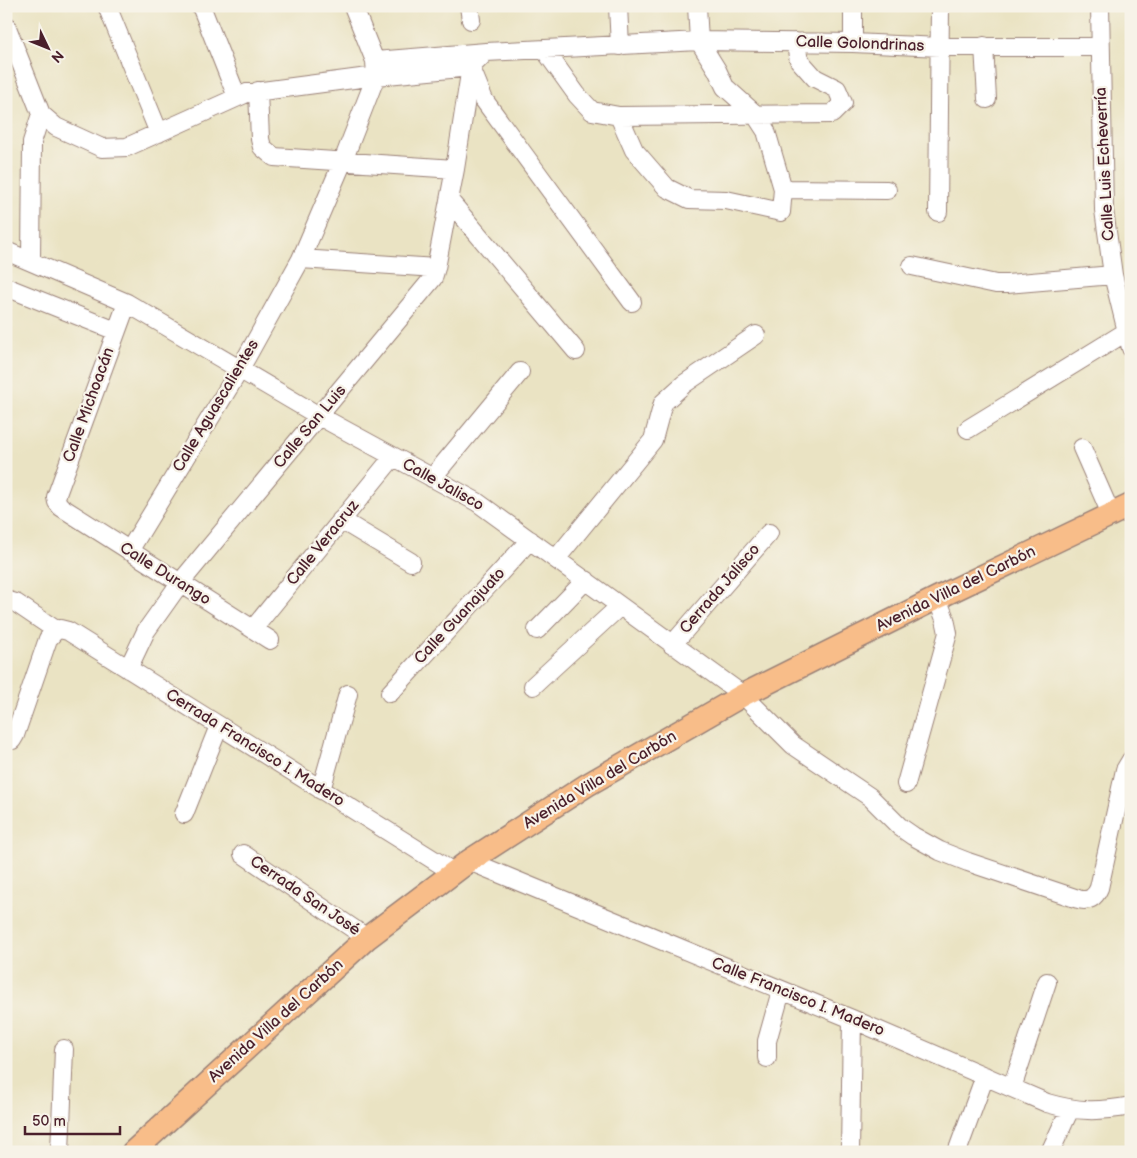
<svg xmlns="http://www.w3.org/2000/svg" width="1137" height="1158" viewBox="0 0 1137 1158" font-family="'Balsamiq Sans',sans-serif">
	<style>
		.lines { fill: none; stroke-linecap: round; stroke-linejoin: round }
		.minor-casing { stroke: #9a8177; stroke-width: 20 }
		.major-casing { stroke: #9a8177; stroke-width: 25 }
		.minor { stroke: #fff; stroke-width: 18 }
		.major { stroke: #f8bd89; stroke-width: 22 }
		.labels { text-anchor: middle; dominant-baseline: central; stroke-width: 4.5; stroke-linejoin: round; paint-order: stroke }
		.street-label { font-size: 16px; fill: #4a1f2b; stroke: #f7f3e8 }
	</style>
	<rect width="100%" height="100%" fill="#f7f3e8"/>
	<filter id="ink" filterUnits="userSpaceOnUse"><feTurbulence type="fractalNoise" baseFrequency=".02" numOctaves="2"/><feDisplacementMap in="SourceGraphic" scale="10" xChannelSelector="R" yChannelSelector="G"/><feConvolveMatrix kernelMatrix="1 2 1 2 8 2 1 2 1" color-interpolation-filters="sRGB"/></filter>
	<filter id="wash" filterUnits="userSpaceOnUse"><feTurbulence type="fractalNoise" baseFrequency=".0096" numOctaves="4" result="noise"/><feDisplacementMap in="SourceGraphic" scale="20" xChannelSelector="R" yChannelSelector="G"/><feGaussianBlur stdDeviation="1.12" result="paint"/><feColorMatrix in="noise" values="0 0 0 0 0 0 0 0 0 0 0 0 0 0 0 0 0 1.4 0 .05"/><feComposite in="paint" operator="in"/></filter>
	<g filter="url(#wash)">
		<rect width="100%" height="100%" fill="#eae3c3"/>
	</g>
	<g filter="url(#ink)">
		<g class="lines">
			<defs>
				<path id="minor" d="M107 6 159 133
					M201 6 237 97
					M469 6 471 20
					M618 6 620 46
					M697 6 699 41 717 70 725 87 755 114 766 131 783 189
					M853 6V43
					M1100 6 1104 210 1113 275 1131 348
					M6 25 41 114 56 127 102 148 127 147 247 93 376 76 471 67
					M984 46 987 99
					M544 49 577 95 592 111 619 116 832 114 843 103 837 89 815 78 799 60 795 42
					M375 61 486 52
					M471 68 484 100 632 302
					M258 91 260 139 262 147 274 157 455 169
					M619 116 634 150 667 188 689 199 726 200 781 212 783 189 887 190
					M449 200 576 351
					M938 212 940 6
					M6 251 127 303 319 416 477 502 743 695 793 745 870 797 900 827 913 836 940 851 968 862 1078 899C1088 902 1095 898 1099 888L1125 770 1131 760
					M301 259 436 268
					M31 261 32 142 41 114
					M912 266 996 284H1007L1113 275
					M6 287 116 331
					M127 303 56 497 57 502 61 507 270 640
					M968 429 1126 332
					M1082 448 1111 514
					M432 478 520 372
					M341 520 411 562
					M129 551 240 369 301 259 343 161 376 76 375 61 353 6
					M556 559 653 440 663 403 684 384 756 335
					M6 600 16 603 56 630
					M253 629 393 457
					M56 630 60 629 68 631 453 872
					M537 630 586 580
					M672 645 769 533
					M128 669 146 631 180 583 433 278 436 268 455 169 471 67 486 52 699 41 853 43 940 47H1100
					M533 686 619 607
					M390 693 530 540
					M6 741 12 740 15 735 48 639 56 630
					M906 784 948 633 945 619 937 598
					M321 790 348 694
					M184 814 219 726
					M243 854 367 938
					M469 861 852 1019 1047 1103C1078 1112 1098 1112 1131 1106
					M767 1058V1041L781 991
					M1012 1088 1047 982
					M60 1152 64 1049
					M850 1152 852 1019
					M957 1152 985 1076
					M1050 1152 1070 1109"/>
				<path id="major" d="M133 1152 367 938 469 861 587 785 743 695 937 598 1131 505"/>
			</defs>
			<!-- minor casing -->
			<use href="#minor" class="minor-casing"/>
			<!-- major casing -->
			<use href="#major" class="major-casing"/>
			<!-- minor -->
			<use href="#minor" class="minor"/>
			<!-- major -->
			<use href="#major" class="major"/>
		</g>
	</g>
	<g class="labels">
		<!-- street labels -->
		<g class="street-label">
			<text transform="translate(860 44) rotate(2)">Calle Golondrinas</text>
			<text transform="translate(1105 164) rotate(-93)">Calle Luis Echeverría</text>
			<text transform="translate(89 405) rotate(-70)">Calle Michoacán</text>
			<text transform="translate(216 406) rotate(-59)">Calle Aguascalientes</text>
			<text transform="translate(310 427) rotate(-50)">Calle San Luis</text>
			<text transform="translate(443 485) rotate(29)">Calle Jalisco</text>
			<text transform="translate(323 543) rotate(-51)">Calle Veracruz</text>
			<text transform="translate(165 574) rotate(32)">Calle Durango</text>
			<text transform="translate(720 589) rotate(-49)">Cerrada Jalisco</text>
			<text transform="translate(956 589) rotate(-26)">Avenida Villa del Carbón</text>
			<text transform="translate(460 616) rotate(-47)">Calle Guanajuato</text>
			<text transform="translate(255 748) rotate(32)">Cerrada Francisco I. Madero</text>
			<text transform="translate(600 780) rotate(-31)">Avenida Villa del Carbón</text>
			<text transform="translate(305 896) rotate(34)">Cerrada San José</text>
			<text transform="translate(798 997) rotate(22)">Calle Francisco I. Madero</text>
			<text transform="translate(276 1021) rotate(-42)">Avenida Villa del Carbón</text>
		</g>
	</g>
	<!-- margin -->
	<rect width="1137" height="1158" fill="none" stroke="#f7f3e8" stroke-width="25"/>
	<!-- north arrow -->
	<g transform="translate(48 48) rotate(133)" stroke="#f7f3e8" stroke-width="4" paint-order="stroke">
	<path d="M0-4L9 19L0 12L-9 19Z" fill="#4a1f2b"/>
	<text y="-8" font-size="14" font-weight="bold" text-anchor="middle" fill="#4a1f2b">N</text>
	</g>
	<!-- scale -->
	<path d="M25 1126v8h95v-8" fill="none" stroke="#4a1f2b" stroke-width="2.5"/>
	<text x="32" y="1126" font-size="15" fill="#4a1f2b" stroke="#f7f3e8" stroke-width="4" paint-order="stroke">50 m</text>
</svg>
